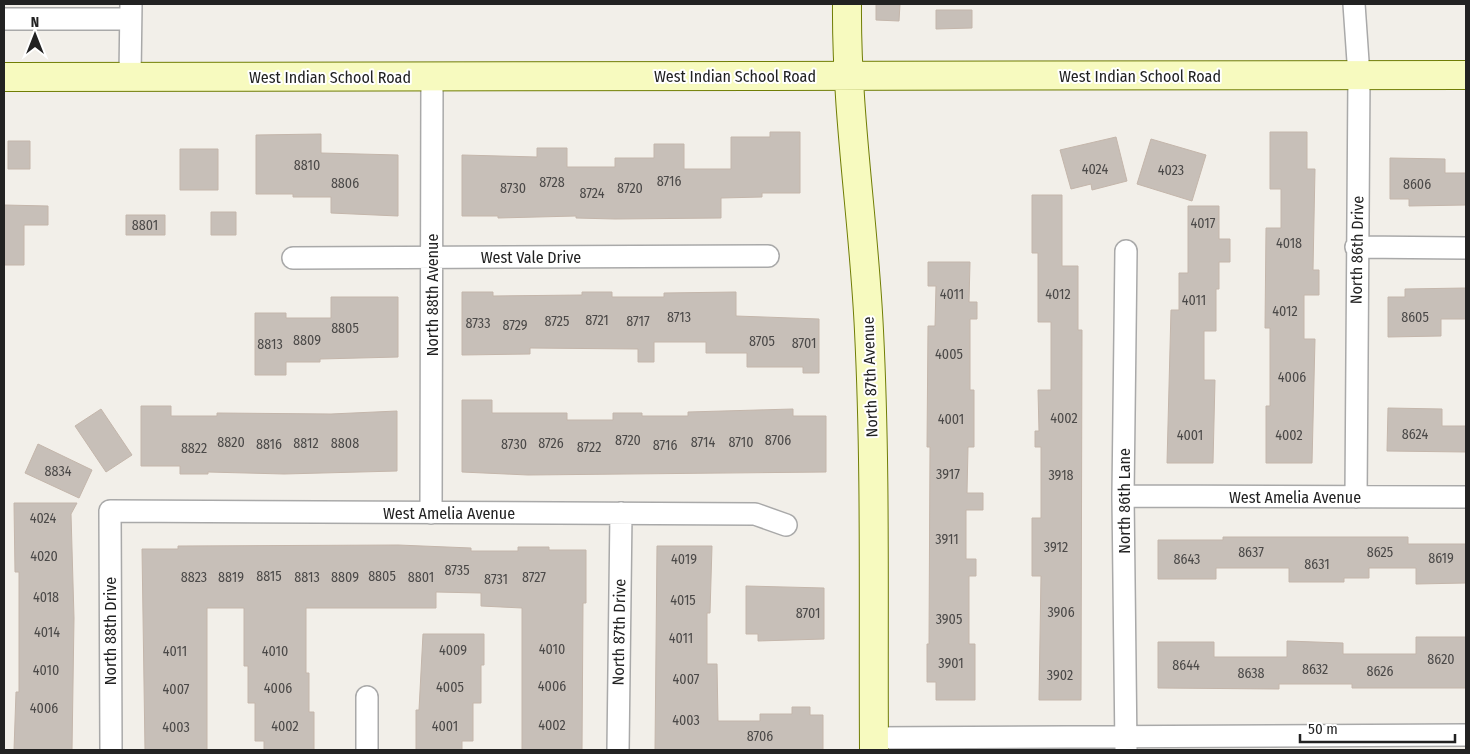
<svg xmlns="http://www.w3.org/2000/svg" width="1470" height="754" viewBox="0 0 1470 754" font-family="'Fira Sans Condensed',sans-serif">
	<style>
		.building { fill: #c7bfb8; stroke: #c4b6ab }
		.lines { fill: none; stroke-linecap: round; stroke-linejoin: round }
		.street-casing { stroke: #a9a9a9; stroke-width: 24 }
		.secondary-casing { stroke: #707d05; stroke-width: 30 }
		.street { stroke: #fff; stroke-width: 21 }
		.secondary { stroke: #f7fabf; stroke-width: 28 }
		.labels { text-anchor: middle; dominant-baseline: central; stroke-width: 4; stroke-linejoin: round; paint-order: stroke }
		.number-label { font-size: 14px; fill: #4b4948 }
		.street-label { font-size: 16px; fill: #222; stroke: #fff }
	</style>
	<rect width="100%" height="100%" fill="#f2efe9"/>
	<!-- building -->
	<path class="building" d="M876 4H900L899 21 876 20Z
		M936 10H972V28L936 29Z
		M770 132H800V193H762V197L721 198V218L615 219 576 218V216L498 218V216H462V155L537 157V148H567V167H615V158H654V144H684V169H731V137H770Z
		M1270 132H1307V169H1315L1313 270H1319V295H1304V339H1315L1312 463H1266V406H1270V328H1265L1266 228H1281V189H1270Z
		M321 134V153L398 155V216L331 213V197H293V194H256V135Z
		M1116 137 1127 181 1092 190 1091 184 1071 189 1060 150Z
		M1151 139 1206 155 1192 201 1137 184Z
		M8 141H30V169H8Z
		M180 149H218V190H180Z
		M1390 158 1445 159V173H1466V205L1409 206V199H1390Z
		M1032 195H1062V266H1078V330H1082L1081 700H1039L1041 576H1032V518H1041V447H1035V431H1039L1038 390H1051V322H1038V253H1032Z
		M4 205 48 206V225H24V265H4Z
		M1188 206H1219V239H1230V262H1219V289H1216V331H1204V380H1215L1213 463H1167L1171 310H1179V273H1188Z
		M211 212H236V235H211Z
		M126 215H165V235H126Z
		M928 262H970L969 302H977V319H970V390H974V447H968L967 493H983V510H966V559H976V576H969V644H975V700H936V682H927V644H929L930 447H927L928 326H935L936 286H928Z
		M1466 288V319H1441V336L1388 337V297H1405V289Z
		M462 292H493V296L582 295V292H612V297H664V293L736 292V316L819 319V373H803V367H747V353H706V342H654V362H638V349L530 348V354L462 355Z
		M331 297H398V357L320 359V362H286V375H255V313H286V318H331Z
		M462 400H492V413H567V420H613V413H642V416H688V412L793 409V416H826V472L528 475 462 472Z
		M141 406H171V416H217V413L331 414 397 411V471L284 474 208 472V474H180V466H141Z
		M1388 408 1442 409V426H1466V452L1387 451Z
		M101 409 132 455 106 472 75 426Z
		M38 444 92 470 79 498 25 473Z
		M14 503H77L71 514 74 618 72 750H14L16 692H19V572H15Z
		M1223 537H1408V544H1466V583L1416 584V568H1369V578H1344V582H1289V568H1216V579H1158V540H1223Z
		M398 545 471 548V551H518V547H549V550H586V603H583L582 750H522V608L481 606V593L436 592V608H306V673H309V712H314V750H264V741H255V703H248V666H244V608H207V750H145L142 549H178V546Z
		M657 546H712L710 613H707V664H717L718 721H760V714H792V707H810V715H823V750H655Z
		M746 586 824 588V639L758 641V634H746Z
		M423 634H484V665H481V703H473V741H462V750H416V710H419Z
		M1416 637H1466V688H1352V684H1279V689L1158 688V642H1214V657H1287V641L1343 643V654H1416Z"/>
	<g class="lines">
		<defs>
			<path id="street" d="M1354 4 1359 76 1356 497
				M4 19H130
				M130 76 131 4
				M1356 247 1466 248
				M293 258 768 256
				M1123 496 1466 497
				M431 513 432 78
				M874 738 1466 735
				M111 750 110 511 755 514 786 525
				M367 750V697
				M618 750 621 513
				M1126 750 1123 496 1126 251"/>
			<path id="secondary" d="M847 4C846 114 864 222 869 331 876 471 873 611 874 750
				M4 77 1466 75"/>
		</defs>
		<!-- street casing -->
		<use href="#street" class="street-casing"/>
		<!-- secondary casing -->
		<use href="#secondary" class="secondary-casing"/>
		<!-- street -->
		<use href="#street" class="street"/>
		<!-- secondary -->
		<use href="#secondary" class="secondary"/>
	</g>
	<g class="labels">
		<!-- number labels -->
		<g class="number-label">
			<text x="307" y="165">8810</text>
			<text x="1095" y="169">4024</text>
			<text x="1171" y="170">4023</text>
			<text x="669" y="181">8716</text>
			<text x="552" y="182">8728</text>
			<text x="345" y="183">8806</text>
			<text x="1417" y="184">8606</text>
			<text x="513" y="188">8730</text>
			<text x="630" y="188">8720</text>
			<text x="592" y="193">8724</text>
			<text x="1203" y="223">4017</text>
			<text x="145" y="225">8801</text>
			<text x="1289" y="243">4018</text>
			<text x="952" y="294">4011</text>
			<text x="1058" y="294">4012</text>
			<text x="1194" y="300">4011</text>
			<text x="1285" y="311">4012</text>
			<text x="679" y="317">8713</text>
			<text x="1415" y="317">8605</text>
			<text x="597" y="320">8721</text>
			<text x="557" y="321">8725</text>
			<text x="638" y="321">8717</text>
			<text x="478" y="323">8733</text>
			<text x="515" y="325">8729</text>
			<text x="345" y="328">8805</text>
			<text x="307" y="340">8809</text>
			<text x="762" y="341">8705</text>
			<text x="804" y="343">8701</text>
			<text x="270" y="344">8813</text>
			<text x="949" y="354">4005</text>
			<text x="1292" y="377">4006</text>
			<text x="1064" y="418">4002</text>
			<text x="951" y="419">4001</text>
			<text x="1415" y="434">8624</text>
			<text x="1190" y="435">4001</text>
			<text x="1289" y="435">4002</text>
			<text x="628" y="440">8720</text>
			<text x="778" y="440">8706</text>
			<text x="231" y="442">8820</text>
			<text x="703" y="442">8714</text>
			<text x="741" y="442">8710</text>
			<text x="306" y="443">8812</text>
			<text x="345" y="443">8808</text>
			<text x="551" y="443">8726</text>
			<text x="269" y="444">8816</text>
			<text x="514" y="444">8730</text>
			<text x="665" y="445">8716</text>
			<text x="589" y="447">8722</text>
			<text x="194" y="448">8822</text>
			<text x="58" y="471">8834</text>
			<text x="948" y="474">3917</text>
			<text x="1061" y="475">3918</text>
			<text x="43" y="518">4024</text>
			<text x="947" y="539">3911</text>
			<text x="1056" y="547">3912</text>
			<text x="1251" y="552">8637</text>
			<text x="1380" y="552">8625</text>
			<text x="44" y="556">4020</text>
			<text x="1441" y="558">8619</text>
			<text x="684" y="559">4019</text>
			<text x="1187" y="559">8643</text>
			<text x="1317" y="564">8631</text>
			<text x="457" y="570">8735</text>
			<text x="269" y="576">8815</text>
			<text x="382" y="576">8805</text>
			<text x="194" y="577">8823</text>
			<text x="231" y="577">8819</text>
			<text x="307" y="577">8813</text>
			<text x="345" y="577">8809</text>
			<text x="421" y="577">8801</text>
			<text x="534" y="577">8727</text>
			<text x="496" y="579">8731</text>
			<text x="46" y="597">4018</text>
			<text x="683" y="600">4015</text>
			<text x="1061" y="612">3906</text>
			<text x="808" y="613">8701</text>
			<text x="949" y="619">3905</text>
			<text x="47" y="632">4014</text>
			<text x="681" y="638">4011</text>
			<text x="552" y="649">4010</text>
			<text x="453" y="650">4009</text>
			<text x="175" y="651">4011</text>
			<text x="275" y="651">4010</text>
			<text x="1441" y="659">8620</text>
			<text x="951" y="663">3901</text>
			<text x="1186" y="665">8644</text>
			<text x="1315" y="669">8632</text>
			<text x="46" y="670">4010</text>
			<text x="1380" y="671">8626</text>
			<text x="1251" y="673">8638</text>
			<text x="1060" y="675">3902</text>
			<text x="686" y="679">4007</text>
			<text x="552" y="686">4006</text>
			<text x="450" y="687">4005</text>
			<text x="278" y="688">4006</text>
			<text x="176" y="689">4007</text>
			<text x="44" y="708">4006</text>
			<text x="686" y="720">4003</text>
			<text x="552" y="725">4002</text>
			<text x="285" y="726">4002</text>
			<text x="445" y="726">4001</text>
			<text x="176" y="727">4003</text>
			<text x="760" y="736">8706</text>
		</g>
		<!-- street labels -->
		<g class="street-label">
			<text x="735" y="76">West Indian School Road</text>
			<text x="1140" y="76">West Indian School Road</text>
			<text x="330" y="77">West Indian School Road</text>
			<text transform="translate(1357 250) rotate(-89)">North 86th Drive</text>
			<text x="531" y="257">West Vale Drive</text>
			<text transform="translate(432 295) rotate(-90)">North 88th Avenue</text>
			<text transform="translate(870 377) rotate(-92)">North 87th Avenue</text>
			<text x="1295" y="497">West Amelia Avenue</text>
			<text transform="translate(1124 501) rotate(-90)">North 86th Lane</text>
			<text x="449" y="513">West Amelia Avenue</text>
			<text transform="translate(110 631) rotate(-90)">North 88th Drive</text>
			<text transform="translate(619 632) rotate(-89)">North 87th Drive</text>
		</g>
	</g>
	<!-- border -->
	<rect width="1470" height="754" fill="none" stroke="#222222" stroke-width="10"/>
	<!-- north arrow -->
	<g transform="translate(35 35)" stroke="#ffffff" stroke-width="4" paint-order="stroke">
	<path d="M0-4L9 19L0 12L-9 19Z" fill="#222222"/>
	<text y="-8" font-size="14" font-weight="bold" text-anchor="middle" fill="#222222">N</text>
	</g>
	<!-- scale -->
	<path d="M1300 734v8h155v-8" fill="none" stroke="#222222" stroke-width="2.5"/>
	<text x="1308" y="734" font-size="15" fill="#222222" stroke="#ffffff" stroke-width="4" paint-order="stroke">50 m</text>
</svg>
